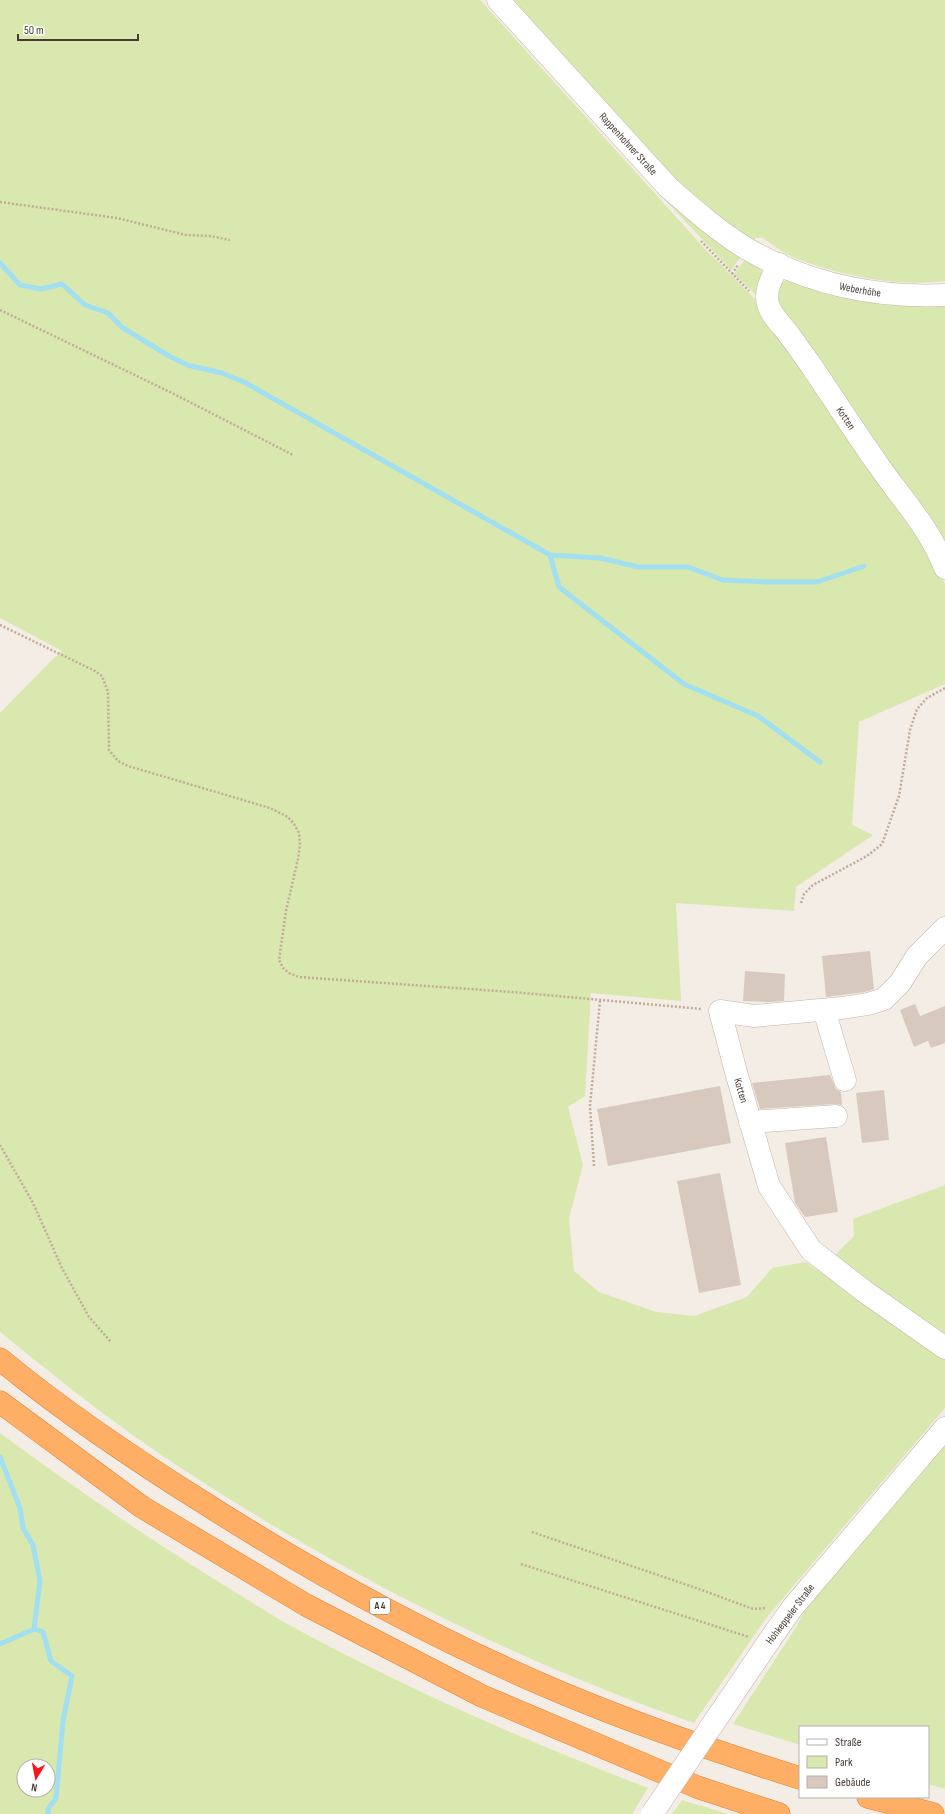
<svg xmlns="http://www.w3.org/2000/svg" width="945" height="1814" viewBox="0 0 945 1814" font-family="'Sofia Sans Condensed',sans-serif">
	<style>
		.green { fill: #d9e8ae; fill-rule: evenodd }
		.lines { fill: none; stroke-linecap: round; stroke-linejoin: round }
		.stream { stroke: #a1dff1; stroke-width: 5 }
		.building { fill: #d8c9be }
		.minor-casing { stroke: #c2b5ab; stroke-width: 23 }
		.highway-casing { stroke: #df8034; stroke-width: 23 }
		.path { stroke: #c1ab99; stroke-width: 2.5; stroke-dasharray: 2 2; stroke-linecap: butt }
		.minor { stroke: #fff; stroke-width: 22 }
		.highway { stroke: #ffaf65; stroke-width: 22 }
		.minor-bridge-casing { stroke: #c2b5ab; stroke-width: 23; stroke-linecap: butt }
		.minor-bridge { stroke: #fff; stroke-width: 22 }
		.labels { text-anchor: middle; dominant-baseline: central; stroke-width: 4; stroke-linejoin: round; paint-order: stroke }
		.shield { fill: #fff; stroke: #7e7672; stroke-width: 1 }
		.shield-label { font-size: 10px; font-weight: bold; fill: #463c35 }
		.street-label { font-size: 11px; fill: #463c35; stroke: #fff }
	</style>
	<rect width="100%" height="100%" fill="#f3ede6"/>
	<!-- green -->
	<path class="green" d="M0 0H480L705 249 762 306 931 553 945 584V684L859 722 852 825 873 835 796 887 794 911 676 903 681 1001 591 993 585 1096 568 1107 583 1165 569 1218 574 1271 599 1292 656 1312 694 1316 747 1297 772 1268 806 1262 827 1277 842 1282 945 1357V1408L767 1617 694 1723C505 1657 327 1566 160 1454 105 1417 52 1374 0 1332V713L53 659 62 651 0 618Z
		M509 0H945V281C895 287 842 276 795 258 783 253 775 246 764 239 762 237 759 238 756 238L751 243 695 203Z
		M655 189 743 254 731 270Z
		M747 257C767 268 763 277 758 297L734 274Z
		M790 279 945 302V555L779 306V286L783 281Z
		M945 1185V1340L835 1255 854 1236 853 1219Z
		M0 1433C72 1486 146 1537 222 1584 242 1596 262 1609 282 1621 400 1686 523 1740 648 1788L632 1814H0ZM24 1766H48V1790H24Z
		M945 1441V1789L928 1784V1727H800V1745L733 1724 795 1629 807 1607Z
		M682 1800 728 1814H672Z"/>
	<g class="lines">
		<!-- stream -->
		<path class="stream" d="M0 263 20 285 41 289 62 284 85 305 108 313 123 328 169 356 187 365 222 373 246 383 550 555 559 587 684 684 758 716 820 762
			M550 555 600 558 638 567H688L723 580 767 582H817L864 566
			M0 1457 20 1508 23 1528 33 1545 40 1581 34 1629 43 1632 51 1661 72 1676 63 1721 56 1798 48 1809V1814
			M0 1644 34 1629"/>
	</g>
	<!-- building -->
	<path class="building" d="M870 951 874 989 865 992 826 997 822 956Z
		M745 971 785 974 784 1001 768 1002 743 1001Z
		M915 1004 920 1016 945 1006V1043L931 1048 928 1041 914 1047 900 1010Z
		M830 1075 836 1089 841 1092 842 1105 835 1104 760 1109 752 1083Z
		M720 1086 731 1143 608 1166 597 1109Z
		M884 1090 889 1140 862 1143 856 1093Z
		M826 1137 838 1212 805 1217 795 1203 785 1143Z
		M720 1173 741 1285 699 1293 677 1181Z"/>
	<g class="lines">
		<defs>
			<g id="minor">
				<path id="s1" d="M498 0 668 187C693 209 720 233 749 250 809 284 877 298 945 295"/>
				<path id="s2" d="M779 264C773 276 764 290 768 304 771 316 783 326 790 336 796 344 802 353 808 361 832 396 855 432 879 466 902 499 931 530 945 568"/>
				<path id="s3" d="M945 928 917 956 900 983 884 999 868 1004 842 1008 754 1016 720 1011 736 1072 769 1186 811 1250 864 1291 945 1348"/>
				<path d="M824 1010 845 1080"/>
				<path d="M750 1122 836 1116"/>
				<path d="M769 1641 793 1607 945 1428"/>
			</g>
			<path id="highway" d="M0 1359C65 1413 137 1461 209 1506 319 1576 435 1639 555 1690 635 1724 717 1752 800 1778
				M0 1402 142 1507 306 1605 482 1696 697 1787 779 1814
				M868 1797 933 1814"/>
		</defs>
		<!-- minor casing -->
		<use href="#minor" class="minor-casing"/>
		<!-- highway casing -->
		<use href="#highway" class="highway-casing"/>
		<!-- path -->
		<path class="path" d="M0 202 117 218 186 235 210 236 230 240
			M701 241 749 291
			M732 274 738 265
			M0 310 172 393 293 455
			M0 625 95 671 102 676 108 692 109 750 118 761 128 766 270 808 288 817 294 824 299 833 300 845 298 859 286 911 279 960 283 968 289 973 299 977 512 992 702 1009
			M801 903 804 894 813 885 867 856 882 844 899 796 910 730 917 709 927 698 945 688
			M0 1145 33 1203 62 1268 89 1317 111 1342
			M594 1166 590 1106 600 1001
			M532 1532 699 1589 753 1609 766 1608
			M521 1564 749 1637"/>
		<!-- minor -->
		<use href="#minor" class="minor"/>
		<!-- highway -->
		<use href="#highway" class="highway"/>
		<defs>
			<path id="minor-bridge" d="M652 1814 769 1641"/>
		</defs>
		<!-- minor-bridge casing -->
		<use href="#minor-bridge" class="minor-bridge-casing"/>
		<!-- minor-bridge -->
		<use href="#minor-bridge" class="minor-bridge"/>
	</g>
	<g class="labels">
		<!-- shield labels -->
		<rect class="shield" x="370" y="1598" width="20" height="16" rx="3"/>
		<g class="shield-label">
			<text x="380" y="1606">A 4</text>
		</g>
		<!-- street labels -->
		<g class="street-label">
			<text stroke="none"><textPath href="#s1" startOffset="194">Rappenhohner Straße</textPath></text>
			<text stroke="none"><textPath href="#s1" startOffset="474">Weberhöhe</textPath></text>
			<text stroke="none"><textPath href="#s2" startOffset="181">Kotten</textPath></text>
			<text stroke="none"><textPath href="#s3" startOffset="342">Kotten</textPath></text>
			<text transform="translate(790 1614) rotate(-53)">Hohkeppeler Straße</text>
		</g>
	</g>
	<!-- legend -->
	<rect x="799" y="1726" width="130" height="72" fill="#ffffff" stroke="#b5b1ae"/>
	<rect x="807" y="1739" width="20" height="6" fill="#ffffff" stroke="#b5b1ae"/>
	<text x="835" y="1746" font-size="12" fill="#463c35">Straße</text>
	<rect x="807" y="1756" width="20" height="12" fill="#d9e8ae" stroke="#b5b1ae"/>
	<text x="835" y="1766" font-size="12" fill="#463c35">Park</text>
	<rect x="807" y="1776" width="20" height="12" fill="#d8c9be" stroke="#b5b1ae"/>
	<text x="835" y="1786" font-size="12" fill="#463c35">Gebäude</text>
	<!-- north arrow -->
	<g transform="translate(36 1778) rotate(190)"><circle r="19" fill="#ffffff" stroke="#b5b1ae"/>
	<path d="M0-3L7 15L0 10L-7 15Z" fill="#fc141c"/>
	<text y="-6" font-size="11" font-weight="bold" text-anchor="middle" fill="#463c35">N</text>
	</g>
	<!-- scale -->
	<path d="M18 34v6h120v-6" fill="none" stroke="#463c35" stroke-width="2"/>
	<text x="24" y="34" font-size="12" fill="#463c35" stroke="#ffffff" stroke-width="3" paint-order="stroke">50 m</text>
</svg>
